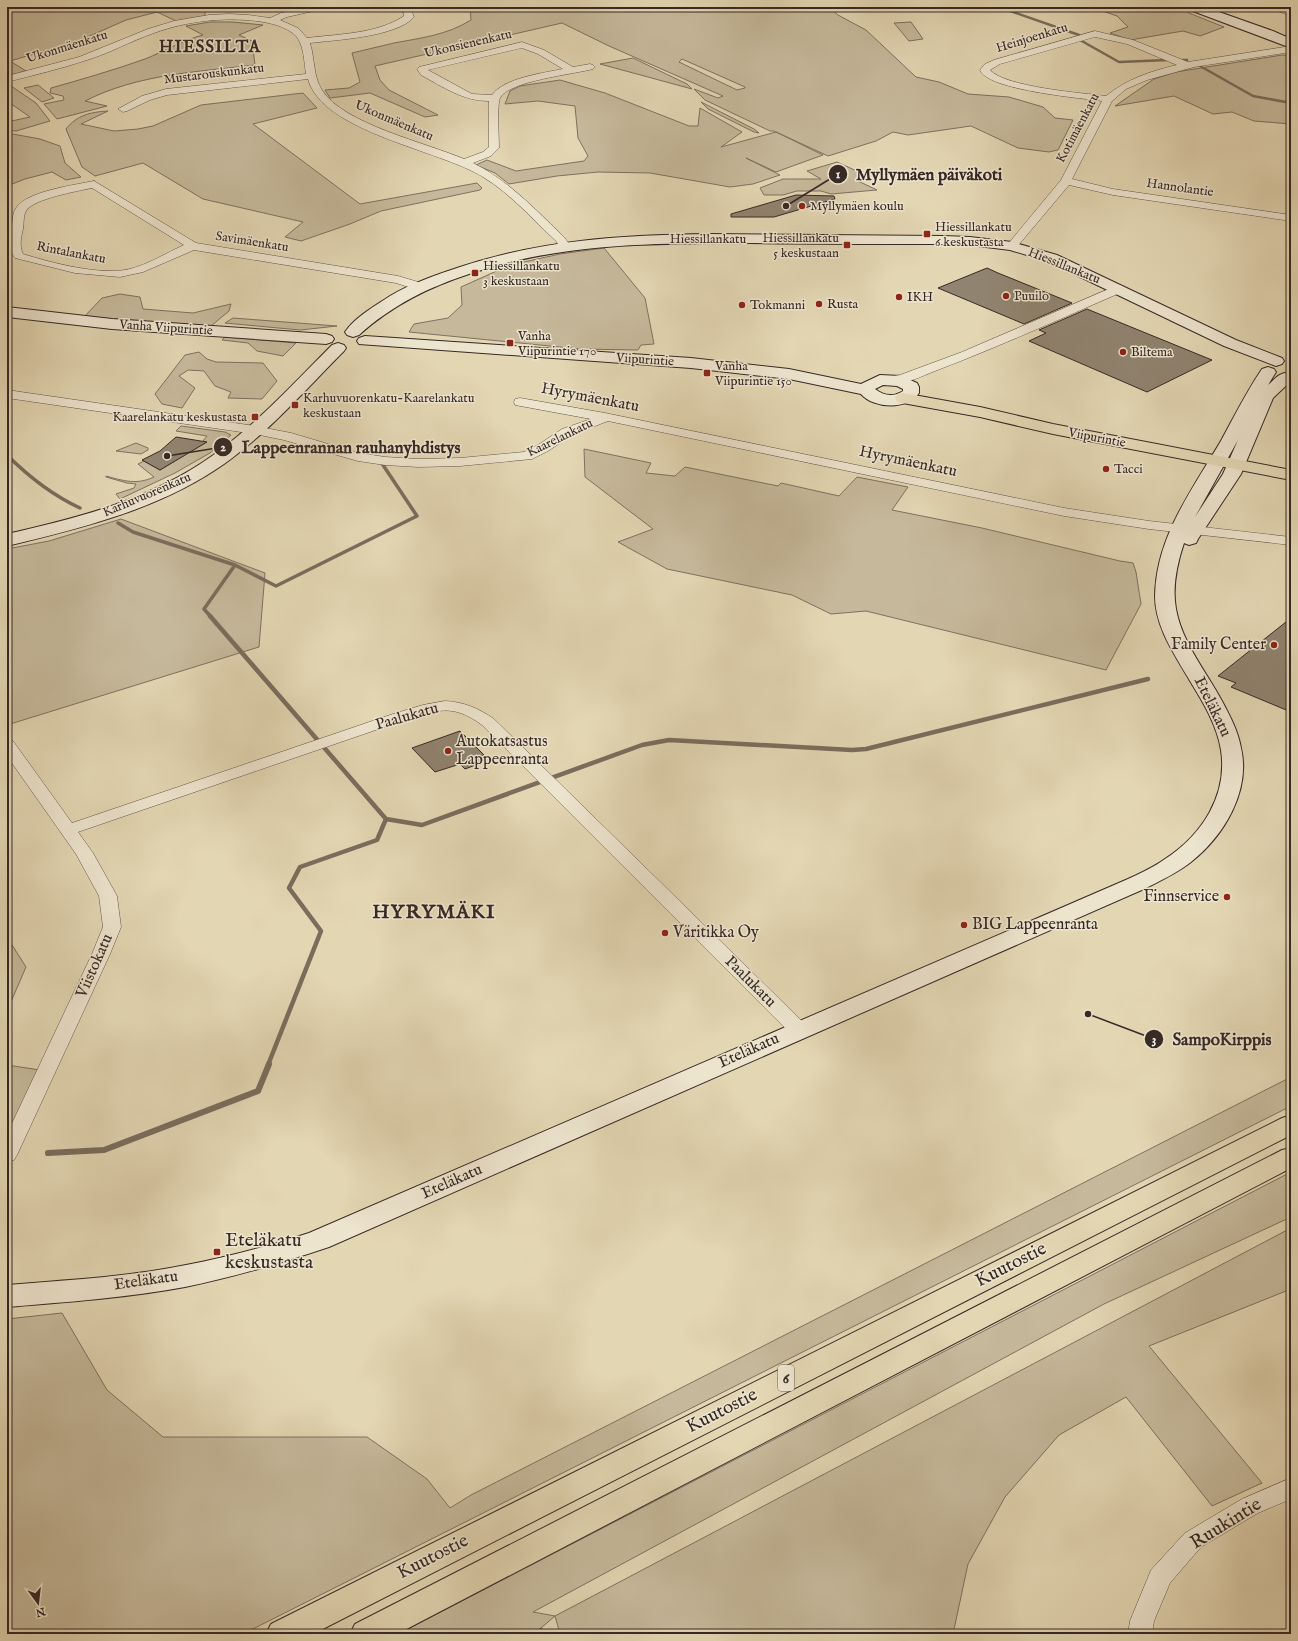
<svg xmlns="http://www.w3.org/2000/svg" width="1298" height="1641" viewBox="0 0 1298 1641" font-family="'IM FELL English',serif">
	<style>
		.green { fill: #c6b99b; stroke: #7e7160; fill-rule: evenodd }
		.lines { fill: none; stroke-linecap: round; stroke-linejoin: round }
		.stream-far3 { stroke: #7a6d5d; stroke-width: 2.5 }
		.stream-far2 { stroke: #7a6d5d; stroke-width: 3.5 }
		.stream-far1 { stroke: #7a6d5d; stroke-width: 4.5 }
		.stream { stroke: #7a6d5d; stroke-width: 6 }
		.building { fill: #90836f; stroke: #362925 }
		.street-casing { stroke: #615448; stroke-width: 1 }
		.secondary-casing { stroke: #362925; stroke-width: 2 }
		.primary-casing { stroke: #362925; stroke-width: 2 }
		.highway-casing { stroke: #362925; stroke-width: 2 }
		.street { fill: #ede4ce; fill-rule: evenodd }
		.secondary { fill: #ede4ce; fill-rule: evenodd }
		.primary { fill: #e3d6b3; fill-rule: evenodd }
		.highway { fill: #e3d6b3; fill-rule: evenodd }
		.poi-dot { fill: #8f2418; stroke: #ede4ce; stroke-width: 1.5 }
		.labels { text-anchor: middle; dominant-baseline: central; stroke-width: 3; stroke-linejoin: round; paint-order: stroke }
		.far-street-label { font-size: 13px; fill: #362925; stroke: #ede4ce }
		.far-poi-label { font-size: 13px; fill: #362925; stroke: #ede4ce; text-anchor: start }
		.shield { fill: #ede4ce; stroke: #6d6158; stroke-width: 1 }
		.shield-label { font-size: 15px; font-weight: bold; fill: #362925 }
		.street-label { font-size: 16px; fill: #362925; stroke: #ede4ce }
		.poi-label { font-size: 16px; fill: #362925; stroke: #ede4ce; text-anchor: start }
		.far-district-label { font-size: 17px; font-weight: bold; letter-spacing: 1px; fill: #362925; stroke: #ede4ce }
		.near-poi-label { font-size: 19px; fill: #362925; stroke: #ede4ce; text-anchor: start }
		.near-street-label { font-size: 19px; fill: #362925; stroke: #ede4ce }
		.district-label { font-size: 20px; font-weight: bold; letter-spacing: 1px; fill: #362925; stroke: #ede4ce }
		.leader { fill: none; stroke: #362925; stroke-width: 1.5 }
		.callout-dot { fill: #362925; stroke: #ede4ce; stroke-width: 1.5 }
		.mark-label { font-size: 12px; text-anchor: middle; font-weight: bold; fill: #fff }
		.callout-label { font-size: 17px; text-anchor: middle; font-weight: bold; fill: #362925; stroke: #ede4ce; stroke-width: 3; stroke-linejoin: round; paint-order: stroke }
	</style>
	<rect width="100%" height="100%" fill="#e3d6b3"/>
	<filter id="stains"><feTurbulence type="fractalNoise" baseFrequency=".005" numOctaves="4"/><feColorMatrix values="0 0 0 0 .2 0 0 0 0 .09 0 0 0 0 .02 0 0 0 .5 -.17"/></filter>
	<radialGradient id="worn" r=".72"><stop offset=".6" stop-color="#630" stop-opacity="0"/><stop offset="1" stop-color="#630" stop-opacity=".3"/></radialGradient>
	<!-- green -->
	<path class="green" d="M7 7H205V16L176 21 157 12 126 20 76 42 10 61 26 71 7 76Z
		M470 7H829L838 15 866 30 916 77 939 82 968 94 1009 97 1043 107 1055 118 1073 120 1058 150 1049 152 1018 148 971 126 908 135 893 132 876 141 828 156 774 131H770L705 100 694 89 718 98 723 96 609 46 562 23 375 66 380 80 389 90 438 115 425 117 370 93 330 98 325 90 349 88 360 82 352 53C366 50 380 46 394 43 421 38 447 35 471 20ZM682 59 745 87V88L737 90 679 62Z
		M1091 7H1179L1189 13 1224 27 1200 36 1183 31 1130 40 1110 33 1128 27 1117 16Z
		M210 22H233L263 25 239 35 252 41 255 65C197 72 138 74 85 101L107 106 57 119 44 104 64 100 63 96 50 93 51 88C83 79 114 70 145 59 165 51 183 40 203 35L186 26Z
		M911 22 923 39 909 41 894 23Z
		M1282 55 1291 56V124L1254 121 1232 112 1213 114 1174 96 1115 106 1154 79 1176 72Z
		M633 58 687 84 692 89 600 64Z
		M560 80 605 93 689 126H698L700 108 742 132 721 147 776 132 823 155 776 172 746 158 780 175 753 184 730 187 650 173 598 172 557 176 509 184 495 173 476 165 487 160 516 171 584 161 588 156 578 138 575 106 538 101 505 104 510 91 520 86Z
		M38 85 54 98 42 102 24 88Z
		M11 86 36 103 50 121 16 131 7 130V122L30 117 7 101V87Z
		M303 93 317 108 253 124 360 204 477 183 482 188 480 190 381 211 350 224 301 241 285 237 303 222 203 199 143 163 95 176 82 167 66 129C77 115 91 112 108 111L81 124 114 131 138 129 153 126 201 105Z
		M701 102 754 129 759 133 754 132 708 109Z
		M7 133 40 139 60 146 65 163 81 177 66 180 52 172 25 179 7 186Z
		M837 162 870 177 858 181 877 190 831 194 821 191H797L783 195H764L760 188 783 179H821L807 171Z
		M604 248 645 298 654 344 641 345 638 350 580 349 409 332 414 324 448 318 462 305 461 287 510 265 560 254Z
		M120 294 140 297 143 309 193 313 231 304 229 311 211 326 84 317 102 298Z
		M233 318 337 326 300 330 225 323Z
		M225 337 296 343 283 356 257 351 248 343 222 340Z
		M199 352 207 359 216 362 263 363 277 381 262 399 228 398 231 392 215 386 204 371 188 370 179 376 195 388 182 408 162 404 155 394 185 355Z
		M181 426 225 432 231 435 210 453 175 473 120 499 116 494 134 488 136 484 127 483 106 477V476C124 481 137 485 154 477L138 464 144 461 160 470 206 442 203 441 207 436 176 431Z
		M136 443 148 448V450L141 454 116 451Z
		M584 449 651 463 646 473 675 476 685 467 778 486 781 483 839 496 857 477 908 487 892 510 982 528 1120 561 1133 563 1136 572 1141 604 1106 670 866 611 831 614 792 595 667 569 618 542 653 529 585 477Z
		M121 519 265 573 259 647 7 725V549L49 541Z
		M7 937 26 967 10 1004 7 1026Z
		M7 1065 40 1070 7 1142Z
		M1291 1077V1106L243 1634H7V1319L62 1313 107 1390 163 1437H367L427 1479 450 1508 471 1495Z
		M1291 1172V1217L1104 1304 533 1612 555 1616 1291 1228V1289L1149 1346 1262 1483 1212 1506 1126 1397 1059 1435 1005 1497 968 1564 953 1634H560L555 1616 534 1634H398Z"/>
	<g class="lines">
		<!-- stream-far3 -->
		<path class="stream-far3" d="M999 7 1079 35
			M1080 40 1119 62 1168 60
			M1183 60H1187
			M1200 66 1253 96 1291 103"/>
		<!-- stream-far2 -->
		<path class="stream-far2" d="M7 455C29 477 52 495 80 508
			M118 523 133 532 235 565 204 609 211 617
			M235 565 276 586 417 516 381 462"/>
		<!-- stream-far1 -->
		<path class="stream-far1" d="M210 616 386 819 422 825 642 745 669 740 852 750 866 749 1148 679
			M268 1065 321 931 289 888 300 867 377 840 386 819"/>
		<!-- stream -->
		<path class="stream" d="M48 1153 104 1150 258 1091 269 1064
			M541 1631 543 1634"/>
	</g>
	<!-- building -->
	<path class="building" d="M796 195 834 196 835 199 774 217H731V214Z
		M987 268 998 273 1072 303 1024 324 938 288Z
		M1087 309 1158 338 1212 360 1147 392 1029 341 1046 333 1039 330Z
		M176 437 207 442 160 470 142 460 160 451Z
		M1291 618V712L1231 687 1236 683 1218 676Z
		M460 731 484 755 481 756 486 761 465 769 460 764 435 772 412 748Z"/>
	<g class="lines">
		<defs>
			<path id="street" d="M307 7H324L322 9 287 17 280 20 298 28 307 38C339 34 377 34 404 16V13L395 7C405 7 411 7 414 17 397 37 335 40 310 43 315 59 313 76 322 90 343 124 427 143 464 159L483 152 489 147V101C463 101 443 87 421 75L417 69 419 67 522 42 544 50 573 67 590 64 593 65 595 67 593 69C575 74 508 81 500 98 497 105 499 138 499 148L491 156 473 163C509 181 535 209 564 237L570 245 568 247H560L556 241C532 219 511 194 483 177 440 150 322 132 308 79L167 95 150 100 127 111 123 112 118 109 142 96 166 89 306 74C304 62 304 45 296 36 286 26 270 23 257 21 223 17 187 21 154 33 131 41 110 53 87 60 60 69 34 75 7 82V76L79 57 148 29 174 21 209 15 229 14 248 15 270 18 281 13ZM522 48 538 54 563 69C543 73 504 78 492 95L472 94 428 70Z
				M1270 7H1283L1291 10V16L1272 9Z
				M1095 31 1133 40 1188 62 1291 46V52L1194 67 1147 80 1126 89 1112 101 1072 179 1113 189 1291 215V221L1113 195 1069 185 1016 248H1008L1006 246 1008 244 1061 180 1102 101C1081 98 987 90 980 70L985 64 994 60ZM1095 37 1127 44 1177 65C1151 71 1127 79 1106 96 1081 93 1005 87 990 70L1000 64Z
				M94 181 196 243 398 276 425 284 427 287 425 290 421 291 396 283 194 250 143 272 120 277 75 273 15 258C8 248 10 241 11 229 13 222 12 214 16 208 27 191 75 185 94 181ZM92 188 184 245C166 253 149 264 130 269 101 276 52 263 23 254 19 245 21 238 23 229 24 224 23 216 26 211 32 199 78 191 92 188Z
				M1118 285 1122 286 1124 289 1122 292C1060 319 998 347 935 371 922 376 903 386 889 383L887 380 889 377 900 375 962 352Z
				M7 390 255 426 291 433 359 453 385 457 418 459 460 458 524 452 538 445 562 429 591 419 515 405 514 402 515 399 520 398 605 413 1064 508 1149 521 1291 537V545L1149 529 1064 516 608 421 572 435 548 451 532 459 460 466 418 467 385 465 358 461 284 440 255 434 7 398Z
				M445 701C464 702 478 708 494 719L806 1025 809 1030 806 1035 799 1036 792 1035 482 725C452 703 438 710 405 720L78 832 93 853 117 896 121 927 110 954 17 1155 14 1160 7 1162V1134L92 954 103 927 99 896 76 854 7 756V739L13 741 72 823 393 714 423 705Z
				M1291 1478V1499L1258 1513 1201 1547 1170 1583 1154 1621 1152 1634H1128L1130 1621 1151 1570 1185 1533 1242 1499Z"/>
			<path id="secondary" d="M1188 7H1205L1273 31 1291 39V48L1190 10Z
				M709 234 943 236 970 237 1012 242 1057 255 1236 340 1282 358 1284 361 1282 364 1276 366 1224 346 1047 261 1010 250 970 245 943 244C878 244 813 244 748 243 655 243 562 243 472 273 429 287 392 305 359 335L353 337 347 335 345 332C355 317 375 306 390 296 412 283 436 275 460 267 542 240 622 235 709 234Z
				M7 307 112 319 326 334 332 336 334 339 332 342 326 344 112 329 7 317Z
				M365 336 691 358 789 369 861 384 880 375 901 376 917 383 919 387V393C908 410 874 409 861 394L789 379 691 368 359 344 357 341 359 338ZM883 385 897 386 903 389V391C894 397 884 396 875 389Z
				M338 343 344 345 346 348 344 351C305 390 269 432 224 464 160 509 82 528 7 546V534C78 518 152 499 212 456 257 424 294 383 332 345Z
				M1268 367 1274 369 1276 372 1268 385C1275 379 1280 371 1291 373V381L1273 398 1241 474 1198 539 1196 543 1189 545 1184 543C1177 564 1172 587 1176 609 1182 643 1206 671 1222 701 1230 716 1238 731 1241 748 1251 791 1224 836 1191 862 1177 873 1160 881 1144 889L329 1247C281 1263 234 1277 185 1287 126 1298 66 1302 7 1307V1285C67 1280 127 1277 186 1265 228 1257 269 1246 309 1233L1128 879C1141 873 1154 867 1165 859 1202 835 1228 795 1221 750 1217 725 1203 702 1190 681 1175 655 1155 627 1155 596 1156 536 1193 489 1222 439 1235 415 1247 391 1262 369ZM1238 440 1223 474 1195 517Z"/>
			<path id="primary" d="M903 393 980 407 1053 424 1291 470V480L1053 434 980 417 897 402 895 398 897 394Z"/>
			<path id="highway" d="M1291 1115V1135L313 1634H266L271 1624 1282 1118Z
				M1291 1148V1168L397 1634H350L355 1624 1282 1150Z"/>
		</defs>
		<!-- street casing -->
		<use href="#street" class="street-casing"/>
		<!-- secondary casing -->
		<use href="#secondary" class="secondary-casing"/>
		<!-- primary casing -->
		<use href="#primary" class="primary-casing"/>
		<!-- highway casing -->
		<use href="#highway" class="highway-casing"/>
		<!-- street -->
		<use href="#street" class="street"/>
		<!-- secondary -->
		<use href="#secondary" class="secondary"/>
		<!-- primary -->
		<use href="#primary" class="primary"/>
		<!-- highway -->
		<use href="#highway" class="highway"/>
	</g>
	<!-- markers -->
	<g class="poi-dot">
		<circle cx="802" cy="206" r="4"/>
		<rect x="923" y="230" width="8" height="8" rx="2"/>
		<rect x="843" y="241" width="8" height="8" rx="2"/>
		<rect x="471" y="269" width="8" height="8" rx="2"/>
		<circle cx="1006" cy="296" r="4"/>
		<circle cx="899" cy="297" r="4"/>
		<circle cx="819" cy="304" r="4"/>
		<circle cx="742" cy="305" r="4"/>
		<rect x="506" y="339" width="8" height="8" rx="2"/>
		<circle cx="1123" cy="352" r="4"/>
		<rect x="703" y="369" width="8" height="8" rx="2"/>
		<rect x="291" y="401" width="8" height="8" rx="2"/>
		<rect x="251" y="413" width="8" height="8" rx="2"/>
		<circle cx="1106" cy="469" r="4"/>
		<circle cx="1274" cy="645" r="4"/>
		<circle cx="448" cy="751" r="4"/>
		<circle cx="1227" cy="897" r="4"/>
		<circle cx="964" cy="925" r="4"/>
		<circle cx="665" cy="933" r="4"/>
		<rect x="213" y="1248" width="8" height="8" rx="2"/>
	</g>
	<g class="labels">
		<!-- far-street labels -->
		<g class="far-street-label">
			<text transform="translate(1032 38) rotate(-17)">Heinjoenkatu</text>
			<text transform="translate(468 44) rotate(-13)">Ukonsienenkatu</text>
			<text transform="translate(67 47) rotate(-17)">Ukonmäenkatu</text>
			<text transform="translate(214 74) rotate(-7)">Mustarouskunkatu</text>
			<text transform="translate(394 121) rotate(23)">Ukonmäenkatu</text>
			<text transform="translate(1078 128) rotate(-62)">Kotimäenkatu</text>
			<text transform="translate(1180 188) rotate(8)">Hannolantie</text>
			<text x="708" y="239">Hiessillankatu</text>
			<text transform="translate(252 242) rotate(9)">Savimäenkatu</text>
			<text transform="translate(71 253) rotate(11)">Rintalankatu</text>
			<text transform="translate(1064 266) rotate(22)">Hiessillankatu</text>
			<text transform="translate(166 328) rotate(4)">Vanha Viipurintie</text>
			<text transform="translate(645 360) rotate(4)">Viipurintie</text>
			<text transform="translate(560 438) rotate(-26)">Kaarelankatu</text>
			<text transform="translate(1097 438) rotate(11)">Viipurintie</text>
			<text transform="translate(147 495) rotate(-23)">Karhuvuorenkatu</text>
		</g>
		<!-- far-poi labels -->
		<g class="far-poi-label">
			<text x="810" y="206">Myllymäen koulu</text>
			<text x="935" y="227">Hiessillankatu<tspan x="935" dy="15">6 keskustasta</tspan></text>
			<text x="839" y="238" text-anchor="end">Hiessillankatu<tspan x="839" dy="15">5 keskustaan</tspan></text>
			<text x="483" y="266">Hiessillankatu<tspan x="483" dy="15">3 keskustaan</tspan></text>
			<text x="1014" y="296">Puuilo</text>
			<text x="907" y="297">IKH</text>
			<text x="827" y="304">Rusta</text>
			<text x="750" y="305">Tokmanni</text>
			<text x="518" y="336">Vanha<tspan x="518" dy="15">Viipurintie 170</tspan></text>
			<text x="1131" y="352">Biltema</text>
			<text x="715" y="366">Vanha<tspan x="715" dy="15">Viipurintie 150</tspan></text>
			<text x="303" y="398">Karhuvuorenkatu-Kaarelankatu<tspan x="303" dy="15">keskustaan</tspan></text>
			<text x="247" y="417" text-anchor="end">Kaarelankatu keskustasta</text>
			<text x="1114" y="469">Tacci</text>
		</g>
		<!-- shield labels -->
		<rect class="shield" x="778" y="1365" width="16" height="26" rx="3"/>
		<g class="shield-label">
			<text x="786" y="1378">6</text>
		</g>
		<!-- street labels -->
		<g class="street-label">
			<text transform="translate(590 398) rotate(11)">Hyrymäenkatu</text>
			<text transform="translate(908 462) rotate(12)">Hyrymäenkatu</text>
			<text transform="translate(1212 707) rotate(64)">Eteläkatu</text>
			<text transform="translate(407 717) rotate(-16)">Paalukatu</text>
			<text transform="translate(95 966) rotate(-66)">Viistokatu</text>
			<text transform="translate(750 982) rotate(45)">Paalukatu</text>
			<text transform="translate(749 1051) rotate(-24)">Eteläkatu</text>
			<text transform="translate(452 1182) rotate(-24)">Eteläkatu</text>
			<text transform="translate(146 1281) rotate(-8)">Eteläkatu</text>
		</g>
		<!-- poi labels -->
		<g class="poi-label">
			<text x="1266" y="645" text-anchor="end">Family Center</text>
			<text x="456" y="742">Autokatsastus<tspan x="456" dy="18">Lappeenranta</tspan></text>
			<text x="1219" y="897" text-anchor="end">Finnservice</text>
			<text x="972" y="925">BIG Lappeenranta</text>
			<text x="673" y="933">Väritikka Oy</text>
		</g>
		<!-- far-district labels -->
		<g class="far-district-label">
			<text x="210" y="47">HIESSILTA</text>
		</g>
		<!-- near-poi labels -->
		<g class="near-poi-label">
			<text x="225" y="1241">Eteläkatu<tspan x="225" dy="22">keskustasta</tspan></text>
		</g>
		<!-- near-street labels -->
		<g class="near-street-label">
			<text transform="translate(1011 1265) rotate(-27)">Kuutostie</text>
			<text transform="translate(722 1411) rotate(-27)">Kuutostie</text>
			<text transform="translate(1226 1524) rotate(-32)">Ruukintie</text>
			<text transform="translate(433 1557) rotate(-27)">Kuutostie</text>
		</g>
		<!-- district labels -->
		<g class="district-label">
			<text x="434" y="912">HYRYMÄKI</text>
		</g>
	</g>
	<!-- callouts -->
	<path class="leader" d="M786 206L838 174M167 456L223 447M1088 1014L1154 1039"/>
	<g class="callout-dot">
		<circle cx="786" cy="206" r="4"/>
		<circle cx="167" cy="456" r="4"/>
		<circle cx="1088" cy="1014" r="4"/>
		<circle cx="838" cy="174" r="10"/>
		<circle cx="223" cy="447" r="10"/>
		<circle cx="1154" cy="1039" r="10"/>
	</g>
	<g class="mark-label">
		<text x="838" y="178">1</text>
		<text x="223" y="451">2</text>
		<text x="1154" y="1043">3</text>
	</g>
	<g class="callout-label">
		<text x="929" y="180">Myllymäen päiväkoti</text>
		<text x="351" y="453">Lappeenrannan rauhanyhdistys</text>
		<text x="1222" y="1045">SampoKirppis</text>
	</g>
	<!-- margin -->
	<rect width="1298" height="1641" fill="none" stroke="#e3d6b3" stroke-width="24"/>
	<rect x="8" y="8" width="1282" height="1625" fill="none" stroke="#362925" stroke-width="2"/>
	<rect x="12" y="12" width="1274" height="1617" fill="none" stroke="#362925"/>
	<!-- north arrow -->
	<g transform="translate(38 1603) rotate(165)" stroke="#ede4ce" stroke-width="3" paint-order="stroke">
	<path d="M0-3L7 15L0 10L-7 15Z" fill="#362925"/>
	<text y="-6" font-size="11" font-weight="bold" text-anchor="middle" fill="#362925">N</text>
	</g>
	<rect width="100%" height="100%" filter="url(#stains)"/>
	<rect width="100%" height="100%" fill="url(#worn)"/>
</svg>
